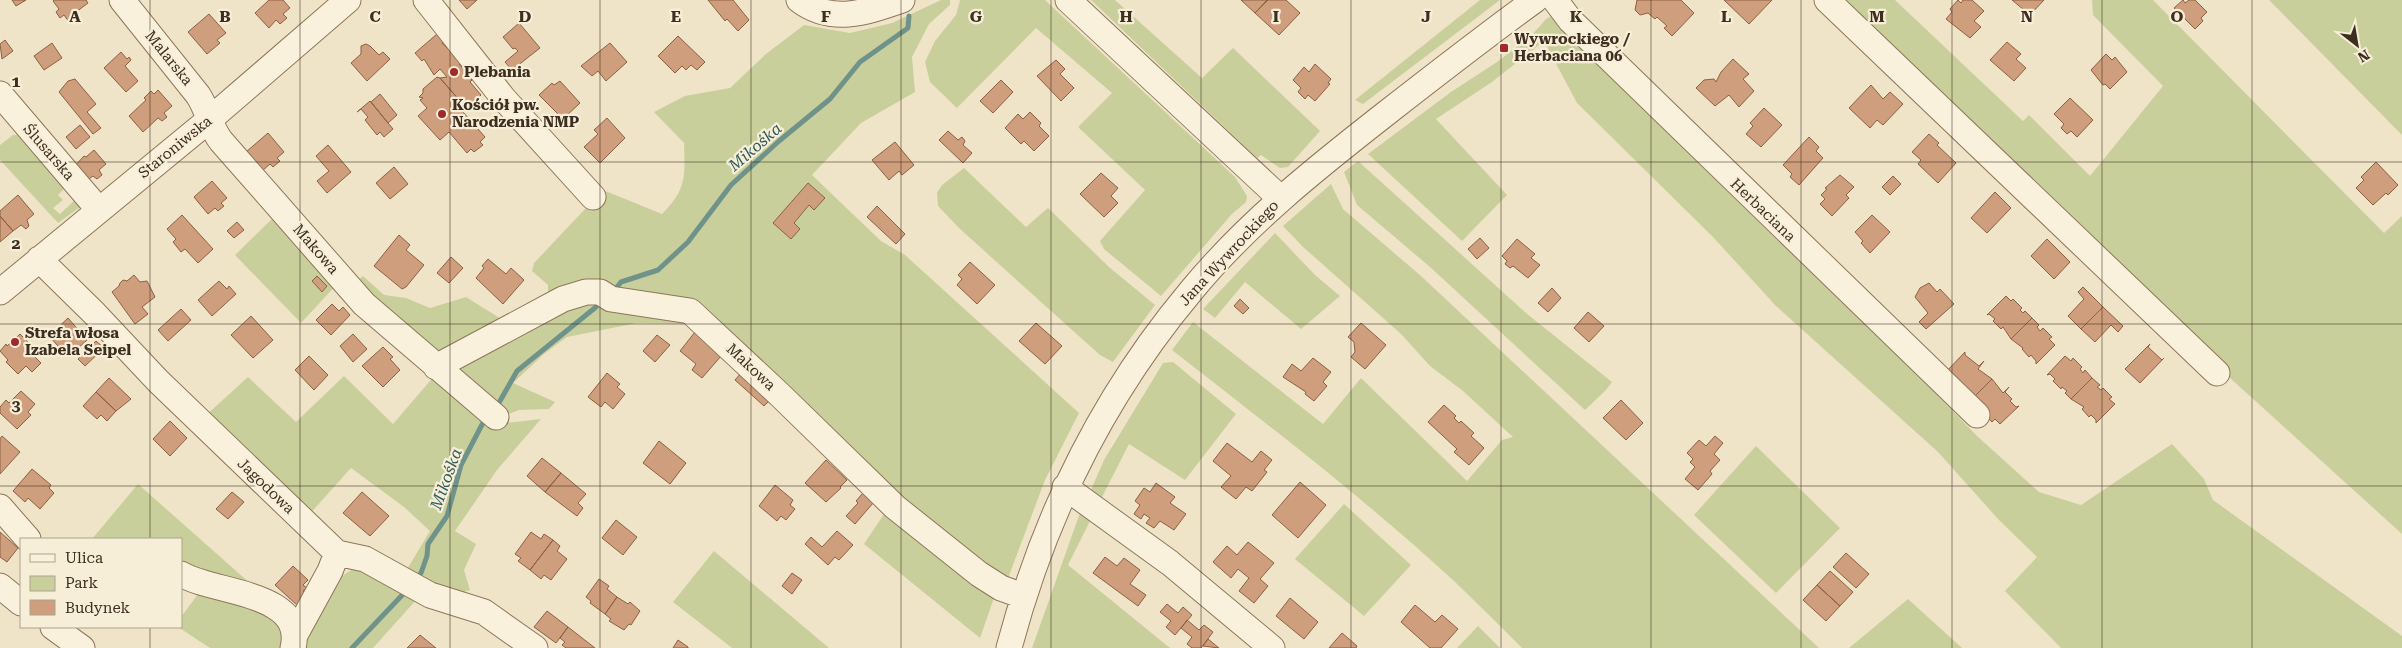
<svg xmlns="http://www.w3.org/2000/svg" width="2402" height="648" viewBox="0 0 2402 648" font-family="'Roboto Serif',serif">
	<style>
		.green { fill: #c9cf9b }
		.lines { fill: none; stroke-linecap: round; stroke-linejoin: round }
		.stream { stroke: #6f938a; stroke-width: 5 }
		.building { fill: #cf9f7d; stroke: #8d5f41 }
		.minor-casing { stroke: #8d765c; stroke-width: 27 }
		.minor { stroke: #faf1dc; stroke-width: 25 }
		.grid { fill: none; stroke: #3d2e20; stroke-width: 1; stroke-opacity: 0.55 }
		.poi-dot { fill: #9e2a2b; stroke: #f7eed8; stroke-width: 2 }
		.labels { text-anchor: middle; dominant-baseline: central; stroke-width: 4.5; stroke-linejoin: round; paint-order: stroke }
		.poi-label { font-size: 15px; font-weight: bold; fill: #3d2e20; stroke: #f7eed8; text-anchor: start }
		.street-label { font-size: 15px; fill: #3d2e20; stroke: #f7eed8 }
		.water-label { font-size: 16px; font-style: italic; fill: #2f5d5a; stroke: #f7eed8 }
		.grid-label { font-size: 16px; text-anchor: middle; font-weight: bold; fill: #3d2e20; stroke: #f7eed8; stroke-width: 4.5; stroke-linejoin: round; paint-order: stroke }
	</style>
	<rect width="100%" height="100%" fill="#f0e4c8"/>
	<!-- green -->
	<path class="green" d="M941 0H950V5L929 24 912 57 915 92 861 123 812 175 881 241 905 255 1079 413 1045 480 1007 581 894 499 698 305 548 299V285L532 271 534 263 603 190 662 214C687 189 685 176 684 143L654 112 685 96 730 88 766 54 804 25 850 33 892 23Z
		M960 0H1045L1235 177 1247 196 1246 202 1232 214 1161 296 1104 249 1100 241 1145 190 1078 127 1112 93 1036 28 957 108 930 82 925 62 935 41 956 15Z
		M1091 0H1115L1202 78 1233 48 1320 131 1288 167 1280 168 1261 155 1257 158Z
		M1480 0H1500L1363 104 1355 100Z
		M1834 0H1895L2023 121 2029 115 2090 176 2163 86 2093 15 2092 0H2084H2153L2384 233 2402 216V534L2230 378Z
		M2269 0H2402V135Z
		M1555 14 1831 284 1977 436 2039 492 2081 505 2172 444 2204 479 2213 500 2402 636V648H2061L2005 591 2037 557 1999 520 1938 452 1776 306 1713 237 1577 103 1544 41 1492 82 1436 119 1507 195 1462 241 1368 154 1451 92 1497 62 1532 35 1546 19Z
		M23 134 66 187 58 195 63 200 53 208 60 214 78 197 83 205 58 223 0 160V145L13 135Z
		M1358 161 1526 313 1612 382 1606 390 1585 410 1430 267 1357 205 1344 172Z
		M964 168 1026 227 1048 208 1109 267 1155 305 1113 362 1100 355 960 229 938 206 937 193 942 185Z
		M1331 184 1343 209 1421 276 1819 648H1522C1500 626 1477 603 1454 581 1365 499 1268 425 1172 350L1193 322 1323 424 1361 378 1467 481 1502 440 1513 437 1463 391 1430 366 1401 334 1302 246 1283 226Z
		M278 213 339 282 301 323 235 255Z
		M1275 233 1315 275 1340 296 1301 329 1245 282 1215 318 1203 309Z
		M363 276 384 295 406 298 430 308 466 297 506 322 442 360 353 285Z
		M591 296 691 324 637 323 567 337 544 354 513 383 555 402 549 409 519 410 506 415 443 368Z
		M1173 362 1236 414 1185 480 1129 444 1100 501 1090 492 1104 460 1163 363Z
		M436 374 497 424 541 419 497 470 455 531 476 544 464 570 470 590 457 594 403 576 430 531 404 507 351 468 307 517 203 418 248 377 296 422 344 376 393 424Z
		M1756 446 1840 528 1776 593 1694 515Z
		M138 484 261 593 181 568V539H92Z
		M1344 504 1411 565 1364 616 1295 559Z
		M888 508 996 592 980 638 864 544Z
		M1081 510 1092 517 1068 565 1170 648H1032Z
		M714 551 829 648H732L673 602Z
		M359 565 417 599 373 648H304L309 627 334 581Z
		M201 590 285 622 286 648H210L178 627H181V617Z
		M1908 599 1962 648H1849Z
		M1478 626 1500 648H1457Z"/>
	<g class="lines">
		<!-- stream -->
		<path class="stream" d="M614 291 621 282 658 270 688 242 731 185 779 141 830 99 860 62 908 28 909 16
			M496 408 517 371 596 307
			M416 579 421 573 427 556 428 544 447 516 461 465 486 417
			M352 648 407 590"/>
	</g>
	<!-- building -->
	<path class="building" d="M12 0H26L16 6Z
		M54 0H86L88 3 76 12 78 15 69 22 64 15 60 18 56 12 59 9 53 1Z
		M269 0H283L290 8 283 14 287 18 280 24 276 20 269 28 255 13Z
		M459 0H477L467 9Z
		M708 0H733L749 20 738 31 727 19 725 21Z
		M1241 0H1267L1255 13Z
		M1268 0H1286L1300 13 1279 35 1255 13Z
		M1637 0H1681L1694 13 1672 36 1664 28 1667 26 1657 17 1655 19 1648 13 1640 15 1635 10Z
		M1724 0H1772L1749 24Z
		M1958 0 1961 3 1963 0H1972L1984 11 1974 21 1981 27 1970 38 1946 19 1952 12 1950 9Z
		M2012 0H2044L2030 15Z
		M2183 0 2185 3 2189 0H2195L2207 12 2201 18 2203 21 2195 29 2174 8Z
		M209 14 226 33 217 40 220 43 207 54 188 32Z
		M519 23 540 48 512 70 505 62 518 51 515 48 513 49 503 37Z
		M437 34 444 42 442 43 461 62 459 64 472 80 470 82 481 95 467 109 440 78 447 77 440 69 434 75 424 59 422 61 415 53Z
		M678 36 705 62 697 70 691 65 686 70 682 66 675 73 658 56Z
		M5 40 13 51 2 59 0 44Z
		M2007 42 2021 54 2016 59 2026 68 2014 81 1990 60Z
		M52 43 62 58 44 70 34 56Z
		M610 43 627 62 606 81 598 71 592 76 581 66Z
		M366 44 370 46 379 55 383 52 390 59 367 81 351 63 361 54V46Z
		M121 52 127 59 129 57 131 60 125 66 138 81 126 92 104 68Z
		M2106 54 2112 60 2115 57 2127 72 2110 89 2105 84 2103 85 2091 70Z
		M1733 59 1749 74 1743 79 1754 91 1739 107 1729 95 1715 106 1696 88 1704 80 1714 79 1716 82 1721 72Z
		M1056 60 1065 69 1060 74 1074 88 1061 101 1037 76Z
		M1315 64 1331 79 1328 83 1330 84 1315 101 1308 95 1305 99 1298 92 1301 88 1293 80 1304 67 1309 72Z
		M437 77 440 78 467 109 463 112 485 137 480 142 483 145 474 152 471 149 467 153 449 132 440 140 418 116 427 108 420 100 423 98 419 97 423 93V89Z
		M75 79 96 104 87 112 101 128 93 134 59 92 68 81Z
		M1001 80 1013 92 993 113 980 101Z
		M560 81 580 103 563 119 539 95 552 83 554 85Z
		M1871 85 1883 99 1890 92 1903 104 1883 125 1877 120 1870 128 1849 108Z
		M158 90 172 106 164 113 167 117 162 121 158 118 143 132 129 116 146 100 144 98 151 91 154 94Z
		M380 94 397 115 388 123 371 102Z
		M2070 98 2093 120 2077 137 2071 131 2067 134 2061 128 2064 124 2054 114Z
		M370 101 393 129 384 137 380 132 377 135 365 120 368 117 361 109 357 112Z
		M1764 108 1782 125 1761 147 1746 134 1753 126 1750 123Z
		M1030 112 1041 123 1039 126 1049 136 1034 151 1024 141 1021 144 1005 128 1018 114 1023 119Z
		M607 118 625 138 600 163 584 147 598 134 594 130Z
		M80 125 90 137 76 149 66 137Z
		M948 131 958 140 962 137 965 141 963 145 972 153 963 163 939 140Z
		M268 133 284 152 277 158 280 161 273 167 270 164 262 171 246 152Z
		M1929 134 1939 143 1937 145 1956 163 1938 183 1918 164 1921 160 1912 152Z
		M1809 137 1819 147 1816 151 1823 158 1799 185 1790 177 1792 174 1783 165Z
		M895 142 914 165 902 175 899 171 889 180 872 160Z
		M328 145 351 172 327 193 317 181 329 171 316 156Z
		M94 150 106 164 99 170 102 175 97 179 93 176 86 181 74 167 84 156 86 157Z
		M2376 162 2398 185 2388 195 2386 193 2373 205 2356 188 2364 180 2361 177Z
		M394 167 408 184 390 199 376 183Z
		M1101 173 1118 188 1111 196 1118 203 1104 217 1080 194Z
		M1840 175 1854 187 1846 195 1849 198 1832 216 1820 204 1825 199 1821 195 1827 189 1825 188Z
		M1893 176 1901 184 1890 195 1882 187Z
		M212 181 227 198 221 203 224 206 218 211 215 208 208 214 194 197Z
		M808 183 825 198 814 210 809 205 794 223 800 229 791 239 773 223Z
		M1995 192 2011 208 1987 233 1971 218Z
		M18 195 34 214 27 220 29 226 26 229 21 225 13 231 0 216V211Z
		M877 206 905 234 896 244 867 217Z
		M182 215 213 249 198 263 185 249 181 252 173 242 176 239 167 229Z
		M1872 215 1890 232 1870 253 1861 243 1863 241 1855 232Z
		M0 216 13 231 0 242Z
		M237 222 244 230 234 238 227 231Z
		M399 235 410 245 406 250 424 265 406 287 402 289 374 266Z
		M1480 238 1489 248 1477 259 1468 249Z
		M1517 239 1535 254 1531 258 1540 265 1528 278 1513 266 1510 268 1505 264 1507 261 1502 256Z
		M2047 239 2070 262 2054 279 2031 256Z
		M451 257 463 268 449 283 437 273Z
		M488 259 506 274 511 268 524 280 503 304 476 278 484 268 482 266Z
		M970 262 995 285 977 304 957 285 962 279 958 275Z
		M134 275 140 282 147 281 155 297 142 307 148 314 135 324 112 292 119 286 120 283 123 280 127 281Z
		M317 276 327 286 322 292 312 281Z
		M219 281 227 289 229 286 236 294 212 316 198 300Z
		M1929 283 1937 292 1940 289 1954 304 1926 329 1919 322 1928 313 1915 297 1920 288Z
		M2083 287 2103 307 2081 329 2068 316 2084 299 2078 292Z
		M1552 288 1561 298 1548 312 1538 303Z
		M2006 296 2011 301 2013 299 2022 308 2020 310 2023 313 2025 311 2032 318 2011 339 2003 327 2001 329 1993 321 1995 319 1989 314 1987 315Z
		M1240 299 1249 308 1243 314 1234 306Z
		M332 304 339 311 343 307 350 315 331 335 316 320Z
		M2103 307 2123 326 2118 332 2111 325 2095 342 2081 329Z
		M181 309 191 320 168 341 158 330Z
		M1588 312 1604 326 1589 342 1574 328Z
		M251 316 273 340 253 358 231 335Z
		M68 318 87 340 68 357 49 336Z
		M2032 318 2039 325 2037 327 2040 331 2043 328 2052 337 2049 339 2055 345 2036 364V361L2031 355 2029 357 2022 349 2023 348 2011 339Z
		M1036 323 1062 346 1045 364 1019 341Z
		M1361 323 1386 345 1365 369 1351 357 1355 352 1354 342 1348 337Z
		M695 332 722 355 702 378 692 370 696 364 680 351Z
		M20 334 39 353 35 357 41 363 32 372 26 366 18 374 6 362 8 360 0 351 6 344 7 346Z
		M353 334 367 349 353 362 340 346Z
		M657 335 670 345 655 362 643 351Z
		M96 341 104 348 85 366 78 359Z
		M2150 344 2148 347 2162 360 2164 358 2140 383 2125 369Z
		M383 347 393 357 390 359 400 370 383 387 362 366Z
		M1965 352V355L1979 366 1984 361 1978 369 1992 379 1971 400 1944 374Z
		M309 356 328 375 314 390 295 370Z
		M2065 356 2071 361 2073 358 2082 367 2080 369 2083 373 2085 370 2092 378 2071 399 2065 393 2067 391 2062 387 2061 389 2053 381 2055 379 2050 374 2047 375Z
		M1313 358 1331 372 1323 382 1327 386 1314 401 1305 394 1306 392 1283 377 1292 364 1301 371Z
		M607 373 620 384 617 387 625 394 613 409 605 402 601 407 588 397Z
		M741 373 770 400 764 406 735 380Z
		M109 378 131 399 116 411 96 392Z
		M2092 378 2100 385 2097 387 2101 390 2103 388 2112 397 2109 399 2115 404 2096 423V420L2091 415 2089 417 2082 409 2084 407 2071 399Z
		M1992 379 2003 393 2009 387 2005 392 2012 399 2010 401 2016 407 2019 406 2000 424 1995 419 1992 422 1971 400Z
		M21 391 35 404 28 412 31 415 17 429 0 413V407L6 400 9 403Z
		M96 392 116 411 107 421 101 415 97 419 83 406Z
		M1621 400 1643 423 1626 440 1603 418Z
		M1444 405 1456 416 1454 418 1459 423 1461 421 1474 433 1471 436 1484 448 1469 465 1454 452 1457 449 1428 422Z
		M170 421 187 438 170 456 153 439Z
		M2 436 20 452 0 474V439Z
		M1715 436 1723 443 1714 454 1720 460 1710 471 1712 474 1698 490 1685 479 1695 467 1690 462 1693 459 1687 453 1699 440 1706 446Z
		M659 441 686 463 670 484 643 463Z
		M1227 443 1252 462 1261 451 1272 460 1264 470 1267 472 1252 491 1246 487 1236 499 1221 487 1231 476 1213 461Z
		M542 458 561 473 545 492 527 476Z
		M826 460 847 480 840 487 841 488 826 502 805 483Z
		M32 469 51 485 49 488 54 493 40 509 28 498 25 502 13 491Z
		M561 473 586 494 578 503 583 508 577 516 545 492Z
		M1300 482 1326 505 1298 538 1272 515Z
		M1156 483 1175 497 1170 503 1186 514 1174 530 1160 521 1154 528 1146 523 1150 518 1144 514 1141 519 1134 514 1140 505 1135 501 1144 488 1150 492Z
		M775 485 793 500 790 505 795 509 786 520 781 516 777 521 759 506Z
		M232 492 244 502 228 519 216 509Z
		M362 492 389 516 370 536 343 513Z
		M863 493 874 502 855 524 846 516 858 503 856 501Z
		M616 520 637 537 623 555 602 538Z
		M837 531 853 545 839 560 835 557 828 565 805 544 811 537 822 547Z
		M0 532 18 548 7 562 0 557Z
		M531 532 541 539 544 534 553 540 530 570 518 561 521 558 515 554Z
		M553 540 560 546 557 551 567 559 551 580 544 575 541 579 530 570Z
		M1248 542 1274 563 1260 579 1268 586 1254 603 1239 591 1249 578 1238 569 1231 578 1213 562 1227 546 1237 555Z
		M1846 553 1869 574 1856 588 1833 567Z
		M1105 557 1117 566 1124 558 1140 570 1130 584 1146 595 1138 606 1093 573Z
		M293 566 308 580 303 585 307 588 303 591 308 595 298 606 275 585Z
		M1830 571 1853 592 1840 606 1817 585Z
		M792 573 802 580 792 594 782 586Z
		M599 579 609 586 607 589 617 597 605 614 590 603 591 601 586 597Z
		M1817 585 1840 606 1826 621 1803 600Z
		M617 597 628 604 630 602 640 611 631 625 629 624 624 630 609 621 611 619 605 614Z
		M1290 598 1318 622 1304 639 1276 616Z
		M1167 604 1178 613 1183 607 1192 615 1175 635 1166 627 1171 621 1160 612Z
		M1415 605 1435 622 1442 615 1458 629 1441 648H1430L1401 622Z
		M547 611 568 627 556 643 534 627Z
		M1187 620 1199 630 1204 625 1213 632 1201 648H1192L1187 644 1192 637 1181 628Z
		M568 627 595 648H566L562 645 565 642 560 638Z
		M1342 633 1357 646 1356 648H1329Z
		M420 635 436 648H407Z
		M1208 639 1219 648 1203 646Z
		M678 640 688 647V648H673Z"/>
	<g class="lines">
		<defs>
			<path id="minor" d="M122 0 198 95C208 110 210 127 221 141L364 304 496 417
				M426 0 504 99 593 197
				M799 0C832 25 867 12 902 0
				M1068 0 1280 198
				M1555 0 1570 20 1977 415
				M1827 0 2217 373
				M0 94 99 210
				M39 259 95 314 158 381 337 553 365 559 430 595 484 612 535 648
				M0 292 209 120 348 0
				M436 367 563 299 586 292H600L611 299 690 311 780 395 895 507 979 574 1001 588 1023 596
				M1065 487 1170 563 1272 648
				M0 507 28 539
				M181 574C214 594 306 591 293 648
				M0 586 21 603
				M53 627 82 648
				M295 635 330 571 337 553
				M1009 648C1044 516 1103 396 1191 291 1247 223 1315 169 1384 115 1434 76 1484 37 1535 0"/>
		</defs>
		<!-- minor casing -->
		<use href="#minor" class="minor-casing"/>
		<!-- minor -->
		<use href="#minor" class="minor"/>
	</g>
	<!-- grid -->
	<path class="grid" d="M150 0V539M300 0V648M450 0V648M600 0V648M751 0V648M901 0V648M1051 0V648M1201 0V648M1351 0V648M1501 0V648M1651 0V648M1801 0V648M1952 0V648M2102 0V648M2252 0V648M0 162H2402M0 324H2402M0 486H2402M150 627V648"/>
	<!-- markers -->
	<g class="poi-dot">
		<rect x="1499" y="43" width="10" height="10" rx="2.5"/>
		<circle cx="454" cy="72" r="5"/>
		<circle cx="442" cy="114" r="5"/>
		<circle cx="15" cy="342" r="5"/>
	</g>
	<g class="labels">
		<!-- poi labels -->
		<g class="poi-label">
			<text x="1514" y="39">Wywrockiego /<tspan x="1514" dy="17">Herbaciana 06</tspan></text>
			<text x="464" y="72">Plebania</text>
			<text x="452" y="105">Kościół pw.<tspan x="452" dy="17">Narodzenia NMP</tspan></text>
			<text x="25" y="333">Strefa włosa<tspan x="25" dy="17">Izabela Seipel</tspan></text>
		</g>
		<!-- street labels -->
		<g class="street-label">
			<text transform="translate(169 58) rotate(51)">Malarska</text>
			<text transform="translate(175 147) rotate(-39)">Staroniwska</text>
			<text transform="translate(49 152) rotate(49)">Ślusarska</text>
			<text transform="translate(1763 210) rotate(44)">Herbaciana</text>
			<text transform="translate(316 249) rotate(49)">Makowa</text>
			<text transform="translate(1229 253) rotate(-47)">Jana Wywrockiego</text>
			<text transform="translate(751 367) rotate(43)">Makowa</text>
			<text transform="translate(266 486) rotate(44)">Jagodowa</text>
		</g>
		<!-- water labels -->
		<g class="water-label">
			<text transform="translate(755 147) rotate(-41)">Mikośka</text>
			<text transform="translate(446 479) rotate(-70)">Mikośka</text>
		</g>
	</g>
	<g class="grid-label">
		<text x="75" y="22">A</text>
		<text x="225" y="22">B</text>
		<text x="375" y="22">C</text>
		<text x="525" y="22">D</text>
		<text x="676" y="22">E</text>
		<text x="826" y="22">F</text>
		<text x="976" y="22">G</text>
		<text x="1126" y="22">H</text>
		<text x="1276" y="22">I</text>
		<text x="1426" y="22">J</text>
		<text x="1576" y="22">K</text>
		<text x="1726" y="22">L</text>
		<text x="1877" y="22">M</text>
		<text x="2027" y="22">N</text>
		<text x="2177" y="22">O</text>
		<text x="16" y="87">1</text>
		<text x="16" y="249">2</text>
		<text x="16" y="411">3</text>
	</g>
	<!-- legend -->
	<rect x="20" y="538" width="162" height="90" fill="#f7eed8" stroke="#ada18e"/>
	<rect x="30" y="554" width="25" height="8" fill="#faf1dc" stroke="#ada18e"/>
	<text x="65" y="563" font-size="15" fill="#3d2e20">Ulica</text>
	<rect x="30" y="576" width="25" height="15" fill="#c9cf9b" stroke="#ada18e"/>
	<text x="65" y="588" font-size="15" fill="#3d2e20">Park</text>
	<rect x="30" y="600" width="25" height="15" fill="#cf9f7d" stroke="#ada18e"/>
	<text x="65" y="613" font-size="15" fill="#3d2e20">Budynek</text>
	<!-- north arrow -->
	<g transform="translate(2357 45) rotate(149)" stroke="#f7eed8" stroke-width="4" paint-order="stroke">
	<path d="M0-4L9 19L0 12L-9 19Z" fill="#3d2e20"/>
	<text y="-8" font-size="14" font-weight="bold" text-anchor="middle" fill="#3d2e20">N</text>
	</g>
</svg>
